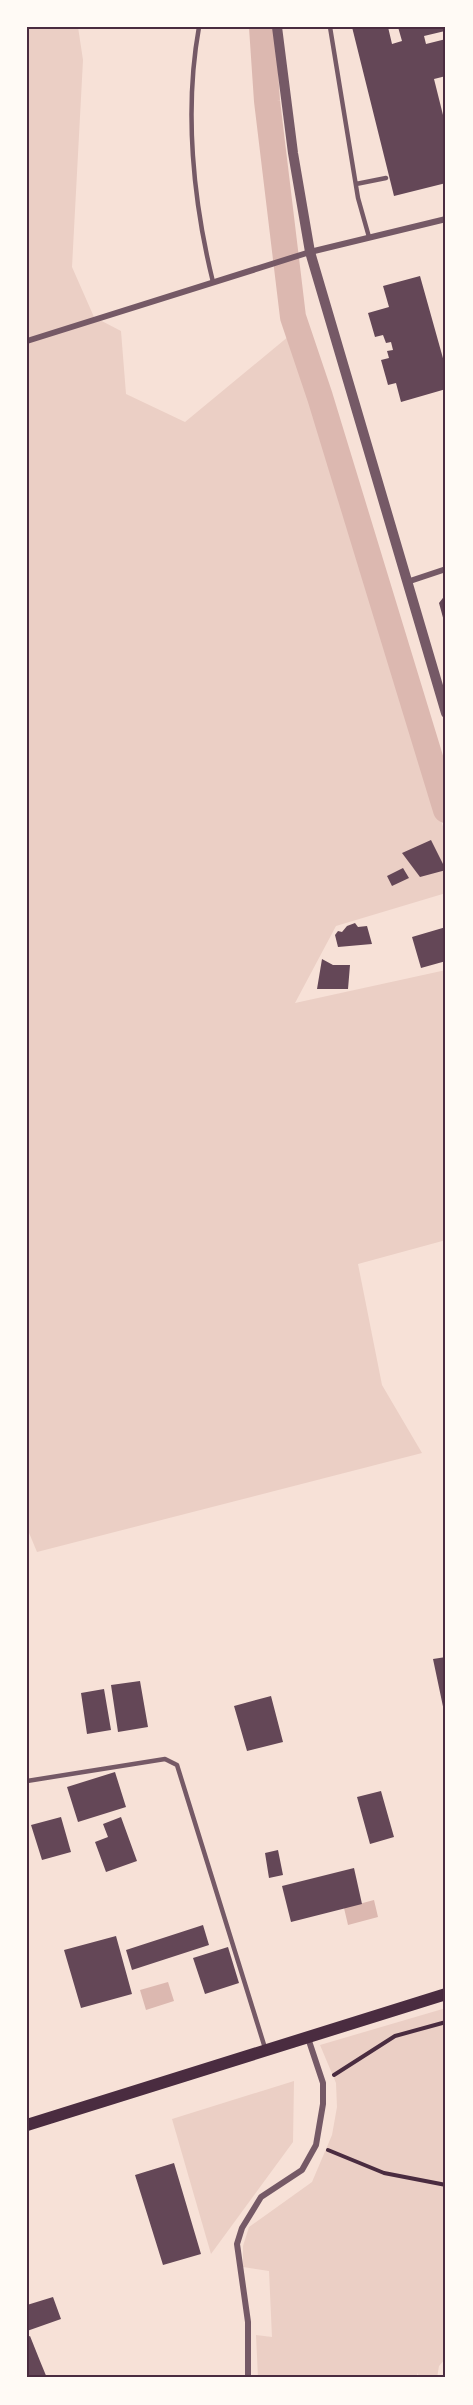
<svg xmlns="http://www.w3.org/2000/svg" width="473" height="2405" viewBox="0 0 473 2405" font-family="Barlow,sans-serif">
	<style>
		.green { fill: #ebcfc5 }
		.water { fill: #dcb8b0 }
		.lines { fill: none; stroke-linecap: round; stroke-linejoin: round }
		.canal { stroke: #dcb8b0; stroke-width: 26 }
		.building { fill: #644757 }
		.path { stroke: #4a2c40; stroke-width: 4 }
		.service { stroke: #755966; stroke-width: 4.5 }
		.minor { stroke: #755966; stroke-width: 6 }
		.tertiary { stroke: #755966; stroke-width: 10 }
		.secondary { stroke: #4a2c40; stroke-width: 12 }
		.neatline { fill: none; stroke: #4a2c40; stroke-width: 2 }
	</style>
	<rect width="100%" height="100%" fill="#f7e1d7"/>
	<!-- green -->
	<path class="green" d="M27 27H78L83 60 72 267 94 317 121 331 126 394 185 422 289 336 446 836V893L336 926 295 1003 446 970V1240L358 1264 382 1385 422 1453 37 1552 27 1528Z
		M446 2008V2358L439 2366 437 2378H421L417 2373 418 2378H258L256 2335 272 2337 269 2271 243 2267V2246L249 2227 312 2182 332 2135 337 2107 336 2083 320 2045Z
		M294 2081 293 2142 211 2254 172 2119Z"/>
	<!-- water -->
	<path class="water" d="M374 1900 378 1917 348 1925 344 1908Z
		M168 1982 174 2001 146 2010 140 1990Z"/>
	<g class="lines">
		<!-- canal -->
		<path class="canal" d="M262 27 267 101 293 317 320 397 446 810"/>
	</g>
	<!-- building -->
	<path class="building" d="M352 27H388L392 44 402 41 398 27H444L445 31 424 36 426 44 446 39V76L434 79 446 127V183L394 196Z
		M420 276 446 369V389L401 402 396 383 388 385 381 360 389 358 387 351 393 350 391 342 386 343 383 335 375 337 368 313 389 307 383 286Z
		M446 594V624L445 625 439 603Z
		M431 840 446 870 420 877 402 853Z
		M403 868 409 878 392 886 387 876Z
		M355 923 358 927 367 926 372 944 338 947 335 935 338 931 342 932 347 926Z
		M446 927V961L421 968 412 937Z
		M322 959 333 965H350L348 989H317Z
		M446 1657V1716H445L433 1659Z
		M140 1681 148 1727 118 1732 111 1685Z
		M104 1689 111 1730 87 1734 81 1693Z
		M271 1696 283 1742 247 1751 234 1706Z
		M115 1772 126 1807 78 1822 67 1787Z
		M381 1791 394 1837 370 1844 357 1797Z
		M61 1817 71 1852 42 1860 31 1825Z
		M121 1817 137 1861 106 1872 95 1842 108 1837 103 1824Z
		M278 1850 283 1875 269 1878 265 1853Z
		M354 1868 362 1904 291 1922 282 1886Z
		M203 1925 209 1945 132 1970 126 1950Z
		M116 1936 132 1994 81 2008 64 1950Z
		M228 1947 239 1983 205 1994 193 1958Z
		M174 2163 201 2254 163 2265 135 2175Z
		M53 2297 61 2319 27 2331V2305Z
		M30 2336 40 2361 47 2378H27V2337Z"/>
	<g class="lines">
		<!-- path -->
		<path class="path" d="M334 2075 395 2036 446 2022
			M328 2150 384 2173 446 2185"/>
		<!-- service -->
		<path class="service" d="M199 27C184 110 193 201 213 282
			M330 27 358 198 369 237
			M356 184 386 178
			M27 1781 165 1759 177 1765 265 2048"/>
		<!-- minor -->
		<path class="minor" d="M27 341 310 252 446 219
			M407 582 446 569
			M248 2378V2322L237 2244 242 2228 261 2197 302 2170 316 2145 323 2104V2083L308 2038"/>
		<!-- tertiary -->
		<path class="tertiary" d="M277 27 293 153 310 252 446 713"/>
		<!-- secondary -->
		<path class="secondary" d="M27 2125 446 1994"/>
	</g>
	<!-- border -->
	<rect width="473" height="2405" fill="none" stroke="#fffaf5" stroke-width="57"/>
	<rect x="28" y="28" width="416" height="2348" class="neatline"/>
</svg>
